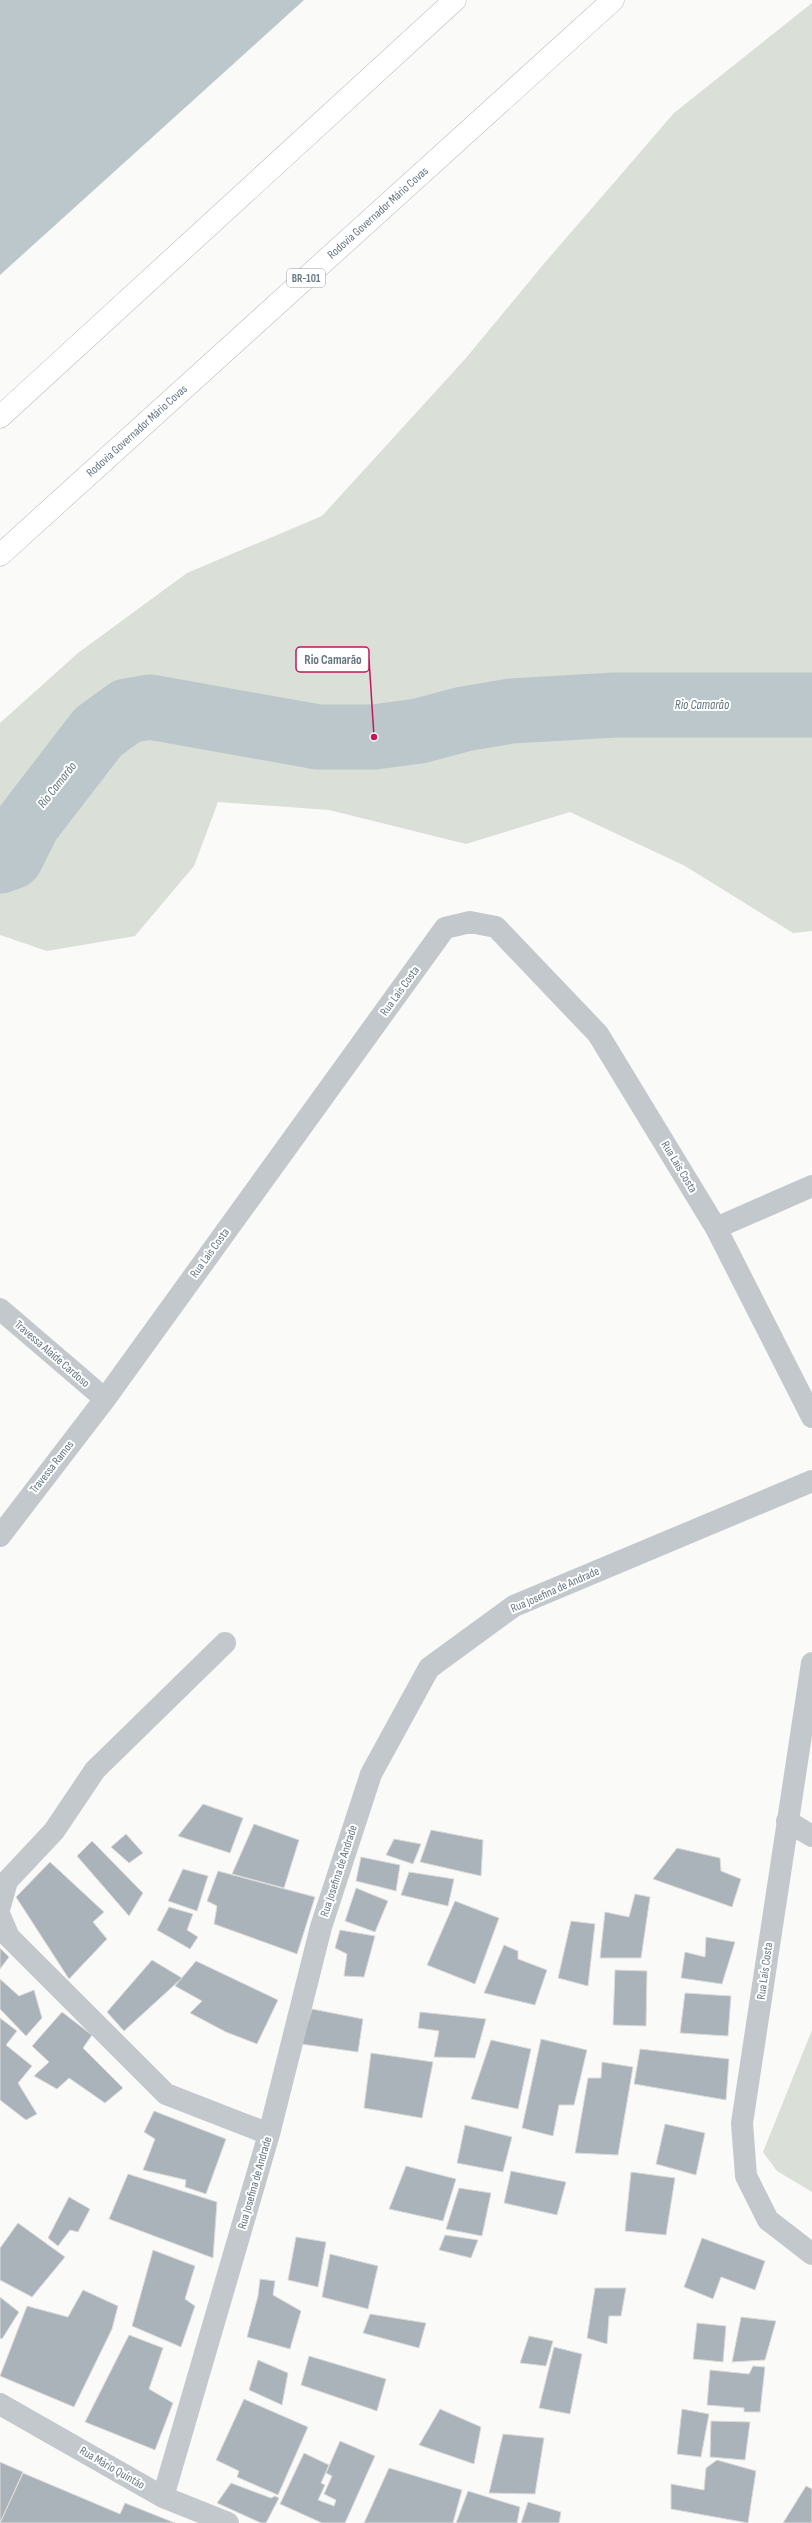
<svg xmlns="http://www.w3.org/2000/svg" width="812" height="2523" viewBox="0 0 812 2523" font-family="'Sofia Sans Condensed',sans-serif">
	<style>
		.green { fill: #dadfd7 }
		.water { fill: #bbc7cb }
		.lines { fill: none; stroke-linecap: round; stroke-linejoin: round }
		.river { stroke: #bbc7cb; stroke-width: 65 }
		.building { fill: #aab3b9; stroke: #dcdcda }
		.highway-casing { stroke: #b4b9bd; stroke-width: 23 }
		.minor { stroke: #c3c8cc; stroke-width: 22 }
		.highway { stroke: #fff; stroke-width: 22 }
		.labels { text-anchor: middle; dominant-baseline: central; stroke-width: 4; stroke-linejoin: round; paint-order: stroke }
		.shield { fill: #fff; stroke: #939fa8; stroke-width: 1 }
		.shield-label { font-size: 11px; font-weight: bold; fill: #657683 }
		.street-label { font-size: 12px; fill: #657683; stroke: #fff }
		.water-label { font-size: 13px; font-style: italic; fill: #60757c; stroke: #fff }
		.leader { fill: none; stroke: #c2185b; stroke-width: 1.5 }
		.callout-dot { fill: #c2185b; stroke: #fff; stroke-width: 1.5 }
		.callout { fill: #fff; stroke: #c2185b; stroke-width: 1.5 }
		.callout-label { font-size: 13px; text-anchor: middle; font-weight: bold; fill: #657683 }
	</style>
	<rect width="100%" height="100%" fill="#fafaf8"/>
	<!-- green -->
	<path class="green" d="M812 3V931L793 933 685 866 570 812 466 844 329 810 218 802 194 866 135 936 47 951 0 935V723L78 653 187 573 322 516 466 358 542 266 674 113Z
		M812 2030V2192L777 2171 763 2152Z"/>
	<!-- water -->
	<path class="water" d="M0 0H304L0 275Z"/>
	<g class="lines">
		<!-- river -->
		<path class="river" d="M0 861 11 857 28 823 98 732 127 711 150 707 318 737H374L419 731 464 719 511 711 615 705H812"/>
	</g>
	<!-- building -->
	<path class="building" d="M203 1804 243 1818 230 1853 178 1836Z
		M254 1824 299 1840 284 1888 232 1874Z
		M431 1830 483 1840 481 1876 420 1862Z
		M126 1834 143 1853 129 1863 111 1847Z
		M394 1839 421 1844 413 1864 386 1855Z
		M92 1841 143 1893 129 1916 77 1856Z
		M677 1848 720 1858 721 1871 741 1879 732 1907 653 1879Z
		M361 1857 400 1865 396 1891 356 1881Z
		M50 1862 104 1912 93 1922 107 1939 69 1979 16 1897Z
		M183 1869 208 1876 197 1911 168 1901Z
		M218 1871 315 1897 297 1954 214 1924 217 1906 207 1901Z
		M409 1872 454 1879 448 1906 401 1895Z
		M356 1888 388 1901 375 1932 345 1921Z
		M635 1894 650 1897 641 1958H600L605 1912 629 1917Z
		M455 1901 499 1918 475 1984 427 1965Z
		M169 1907 193 1914 187 1930 198 1937 190 1949 157 1930Z
		M571 1921 595 1924 588 1986 558 1978Z
		M340 1930 375 1936 364 1977 344 1976 347 1954 335 1948Z
		M706 1937 735 1942 722 1984 681 1978 685 1952 705 1957Z
		M504 1945 518 1951V1959L547 1970 535 2005 484 1993Z
		M0 1948 9 1957 0 1969Z
		M152 1960 182 1978 124 2031 107 2012Z
		M196 1961 278 2000 257 2044 226 2032 190 2013 202 2001 175 1986Z
		M615 1970 647 1971 646 2026 613 2025Z
		M0 1979 19 1996 34 1990 42 2018 26 2036 0 2009Z
		M685 1993 731 1996 728 2036 680 2033Z
		M312 2009 363 2019 358 2052 301 2044Z
		M62 2012 92 2035 83 2048 123 2088 105 2103 69 2078 57 2089 34 2076 49 2062 32 2046Z
		M420 2012 486 2019 475 2058 434 2057 439 2031 418 2028Z
		M0 2018 17 2031 6 2045 32 2066 18 2083 37 2114 26 2120 0 2100Z
		M541 2039 587 2050 574 2105H559L553 2136 522 2128Z
		M491 2040 531 2049 518 2109 471 2099Z
		M640 2049 729 2059 726 2100 634 2084Z
		M371 2053 433 2062 422 2118 364 2108Z
		M602 2062 633 2067 618 2155 575 2153 588 2078H601Z
		M154 2111 226 2139 206 2194 185 2187 186 2180 143 2170 155 2139 144 2132Z
		M665 2124 705 2133 696 2175 656 2164Z
		M465 2125 512 2137 503 2172 457 2163Z
		M406 2166 456 2179 443 2221 389 2209Z
		M511 2171 566 2182 557 2215 504 2203Z
		M631 2172 675 2178 666 2235 625 2231Z
		M128 2174 217 2202 213 2258 109 2219Z
		M459 2188 491 2193 482 2236 446 2229Z
		M69 2197 90 2209 78 2232 70 2230 58 2246 48 2238Z
		M18 2223 65 2257 32 2297 0 2280V2248Z
		M445 2235 478 2240 471 2258 439 2250Z
		M296 2237 326 2242 318 2287 288 2280Z
		M702 2238 765 2261 755 2290 721 2277 713 2299 684 2287Z
		M153 2250 195 2266 185 2299 195 2306 181 2347 132 2326Z
		M330 2254 378 2266 368 2309 322 2297Z
		M260 2279 275 2281 273 2295 301 2311 290 2349 247 2337 258 2296Z
		M595 2288H626L621 2316H609L607 2344 587 2338Z
		M83 2290 118 2306 112 2329 74 2407 0 2376 27 2306 68 2317Z
		M0 2297 19 2312 2 2339 0 2338Z
		M370 2314 426 2323 419 2348 363 2333Z
		M741 2317 776 2321 765 2360 732 2362Z
		M697 2323 726 2326 723 2362 693 2359Z
		M129 2335 163 2348 149 2389 173 2403 155 2450 85 2422Z
		M529 2336 553 2341 546 2366 520 2363Z
		M554 2347 582 2354 570 2414 539 2408Z
		M309 2356 386 2379 377 2411 301 2385Z
		M258 2360 288 2373 282 2405 249 2390Z
		M753 2366 765 2367 760 2412H744V2408L707 2405 710 2370 749 2374Z
		M244 2399 308 2427 278 2495 237 2477 239 2471 216 2460Z
		M440 2409 481 2427 474 2464 419 2445Z
		M682 2409 709 2414 701 2457 677 2454Z
		M711 2421 750 2422 745 2460 710 2457Z
		M503 2434 544 2438 535 2494 489 2493Z
		M340 2441 375 2456 345 2523H322L280 2504 304 2453 329 2465 321 2483 325 2485 318 2500 334 2506 336 2500 324 2494 332 2476 326 2473Z
		M717 2460 756 2471 748 2523 671 2509V2484L704 2490 706 2468Z
		M0 2462 23 2472 1 2521H0Z
		M389 2468 462 2490 453 2523H364Z
		M23 2473 120 2514 125 2503 175 2523H0Z
		M231 2483 271 2498 275 2496 279 2498 266 2523H261L217 2503Z
		M806 2486 812 2489V2523H783Z
		M468 2491 520 2507 517 2523H456Z
		M528 2502 561 2512 559 2523H521Z"/>
	<g class="lines">
		<defs>
			<path id="highway" d="M0 417 455 0
				M0 555 613 0"/>
		</defs>
		<!-- highway casing -->
		<use href="#highway" class="highway-casing"/>
		<!-- minor -->
		<path class="minor" d="M716 1228 812 1186
			M0 1309 105 1399
			M0 1536 105 1399 445 928 470 922 496 927 598 1034 716 1228 812 1417
			M812 1663 742 2123 746 2176 768 2220 812 2254
			M787 1821 812 1836
			M0 1906 7 1881 54 1831 95 1770 225 1643
			M0 1916 9 1937 166 2094 269 2134
			M0 2404 163 2497 228 2523
			M163 2497 269 2134 321 1927 371 1774 429 1668 514 1606 812 1481"/>
		<!-- highway -->
		<use href="#highway" class="highway"/>
	</g>
	<g class="labels">
		<!-- shield labels -->
		<rect class="shield" x="287" y="269" width="38" height="18" rx="3"/>
		<g class="shield-label">
			<text x="306" y="278">BR-101</text>
		</g>
		<!-- street labels -->
		<g class="street-label">
			<text transform="translate(378 213) rotate(-42)">Rodovia Governador Mário Covas</text>
			<text transform="translate(137 431) rotate(-42)">Rodovia Governador Mário Covas</text>
			<text transform="translate(400 991) rotate(-54)">Rua Laís Costa</text>
			<text transform="translate(679 1167) rotate(59)">Rua Laís Costa</text>
			<text transform="translate(210 1253) rotate(-54)">Rua Laís Costa</text>
			<text transform="translate(52 1354) rotate(41)">Travessa Alaíde Cardoso</text>
			<text transform="translate(52 1467) rotate(-52)">Travessa Ramos</text>
			<text transform="translate(555 1590) rotate(-24)">Rua Josefina de Andrade</text>
			<text transform="translate(339 1871) rotate(-72)">Rua Josefina de Andrade</text>
			<text transform="translate(765 1971) rotate(-82)">Rua Laís Costa</text>
			<text transform="translate(255 2183) rotate(-74)">Rua Josefina de Andrade</text>
			<text transform="translate(112 2468) rotate(30)">Rua Mário Quintão</text>
		</g>
		<!-- water labels -->
		<g class="water-label">
			<text x="702" y="705">Rio Camarão</text>
			<text transform="translate(57 785) rotate(-52)">Rio Camarão</text>
		</g>
	</g>
	<!-- callouts -->
	<path class="leader" d="M374 737L369 659"/>
	<circle class="callout-dot" cx="374" cy="737" r="4"/>
	<rect class="callout" x="296" y="647" width="73" height="25" rx="4"/>
	<g class="callout-label">
		<text x="333" y="664">Rio Camarão</text>
	</g>
</svg>
